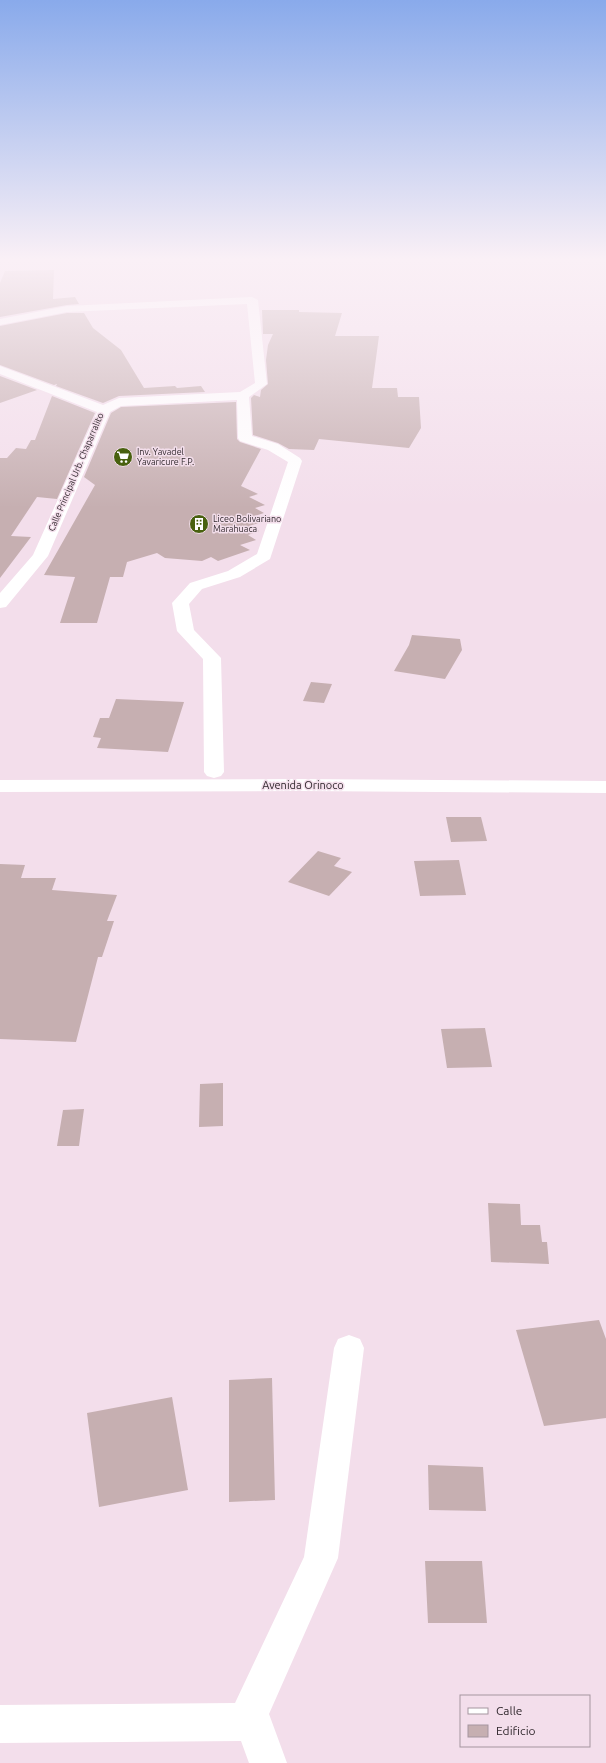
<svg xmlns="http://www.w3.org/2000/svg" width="606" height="1763" viewBox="0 0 606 1763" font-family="Ubuntu,sans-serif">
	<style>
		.building { fill: #c6afb1 }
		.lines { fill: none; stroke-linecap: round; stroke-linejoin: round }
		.minor { fill: #fff; fill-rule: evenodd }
		.labels { text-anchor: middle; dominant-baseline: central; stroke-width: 3; stroke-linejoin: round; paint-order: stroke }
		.far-poi-label { font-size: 9px; fill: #30282d; stroke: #f3deeb; text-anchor: start }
		.far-street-label { font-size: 9px; fill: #30282d; stroke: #f3deeb }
		.street-label { font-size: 11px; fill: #30282d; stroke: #f3deeb }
	</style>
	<rect width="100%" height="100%" fill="#f3deeb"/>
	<!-- building -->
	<path class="building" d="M54 270 53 299 75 297 79 304 67 305 0 317V283L5 271Z
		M262 310H299V312L342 313 335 336H379L372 388H397L398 397H419L421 428 409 448 319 439 314 450 289 449 278 443 253 435 251 398 254 395 260 397 261 390 268 384 266 360 268 345 273 334H263Z
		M67 313H84L93 328 121 350 144 388 175 386 177 388 201 386 205 392 119 396 103 403 56 386 57 384 54 385 0 365V326Z
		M0 376 37 390 0 403Z
		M52 396 95 413 57 499 37 497 11 536 31 537 0 578V458H7L16 448 26 449 31 440H35Z
		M236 402 237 439 240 442 261 449 241 486 258 494 249 497 265 505 255 508 264 513 252 517 262 522 249 526 259 531 248 535 256 540 240 545 250 550 218 561 211 557 202 561 165 558 157 553 127 562 123 577H110L97 623H60L75 577 44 575 95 485 84 477 111 413 121 407Z
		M412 635 460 639 462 650 445 679 394 671 409 645Z
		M311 682 332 684 324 703 303 701Z
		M116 699 184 702 168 752 97 748 101 738 93 737 100 718H109Z
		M446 817H481L487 841 451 842Z
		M318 851 341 858 334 866 352 872 329 896 288 882Z
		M459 860 466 895 420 896 414 861Z
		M0 864 25 865 21 878H56L52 890 117 895 107 921H114L102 957H98L76 1042 0 1039Z
		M485 1028 492 1067 447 1068 441 1029Z
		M223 1083V1126L199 1127 200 1084Z
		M84 1109 79 1146H57L63 1110Z
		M488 1203 520 1204 521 1225H540L542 1242H547L549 1264 491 1262Z
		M599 1320 606 1339V1418L544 1426 516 1330Z
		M272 1378 275 1500 229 1502V1380Z
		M172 1397 188 1490 99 1507 87 1413Z
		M428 1465 483 1467 486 1511 429 1510Z
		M425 1561H482L487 1623H428Z"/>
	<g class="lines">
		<!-- minor -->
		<path class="minor" d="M252 297 258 300 267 384 249 397 252 436 278 444 300 458 302 461 270 559 240 577 202 589 189 604 194 630 221 658 224 772 221 776 214 778 207 776 204 772 203 659 177 631 172 603 190 583 228 571 257 554 288 462 268 450 240 441 238 438 237 400 121 406 110 412 48 556 6 607 0 608V593L33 555 97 412 0 374V366L103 405 119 398 240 392 255 383 247 304 67 312 0 325V319L67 306Z
			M298 779 606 781V793L298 791 0 792V780Z
			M349 1335 360 1339 364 1348 338 1558 269 1714 287 1763H249L241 1741 0 1743V1705L235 1703 304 1557 334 1348 338 1339Z"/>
	</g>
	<!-- sky -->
	<linearGradient id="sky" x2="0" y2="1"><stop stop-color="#89aaeb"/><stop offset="0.51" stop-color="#faf0f6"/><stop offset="1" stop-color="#faf0f6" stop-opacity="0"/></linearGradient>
	<rect width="606" height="508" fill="url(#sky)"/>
	<!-- icons -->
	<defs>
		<symbol id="supermarket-disc" viewBox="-11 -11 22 22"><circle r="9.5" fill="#48610f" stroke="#f3deeb"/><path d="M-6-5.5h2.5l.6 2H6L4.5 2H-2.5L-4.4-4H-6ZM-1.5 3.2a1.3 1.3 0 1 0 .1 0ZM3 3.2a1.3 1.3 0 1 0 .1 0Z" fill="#fff"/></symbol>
		<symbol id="building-disc" viewBox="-11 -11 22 22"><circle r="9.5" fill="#48610f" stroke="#f3deeb"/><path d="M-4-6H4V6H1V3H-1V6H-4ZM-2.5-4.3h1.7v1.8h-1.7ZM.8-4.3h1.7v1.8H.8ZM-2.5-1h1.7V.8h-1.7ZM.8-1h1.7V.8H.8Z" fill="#fff"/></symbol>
	</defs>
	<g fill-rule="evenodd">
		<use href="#supermarket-disc" x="112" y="446" width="22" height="22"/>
		<use href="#building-disc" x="188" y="513" width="22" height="22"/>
	</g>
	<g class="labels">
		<!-- far-poi labels -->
		<g class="far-poi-label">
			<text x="137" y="452">Inv. Yavadel<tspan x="137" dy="10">Yavaricure F.P.</tspan></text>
			<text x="213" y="519">Liceo Bolivariano<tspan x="213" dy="10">Marahuaca</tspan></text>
		</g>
		<!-- far-street labels -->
		<g class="far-street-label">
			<text transform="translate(76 472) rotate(-67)">Calle Principal Urb. Chaparralito</text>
		</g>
		<!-- street labels -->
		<g class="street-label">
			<text x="303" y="785">Avenida Orinoco</text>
		</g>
	</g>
	<!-- legend -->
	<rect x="460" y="1695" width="130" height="52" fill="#f3deeb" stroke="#a5959f"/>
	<rect x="468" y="1708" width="20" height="6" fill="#ffffff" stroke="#a5959f"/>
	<text x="496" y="1715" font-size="12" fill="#30282d">Calle</text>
	<rect x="468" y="1725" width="20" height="12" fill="#c6afb1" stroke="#a5959f"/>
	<text x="496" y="1735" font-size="12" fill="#30282d">Edificio</text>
</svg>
